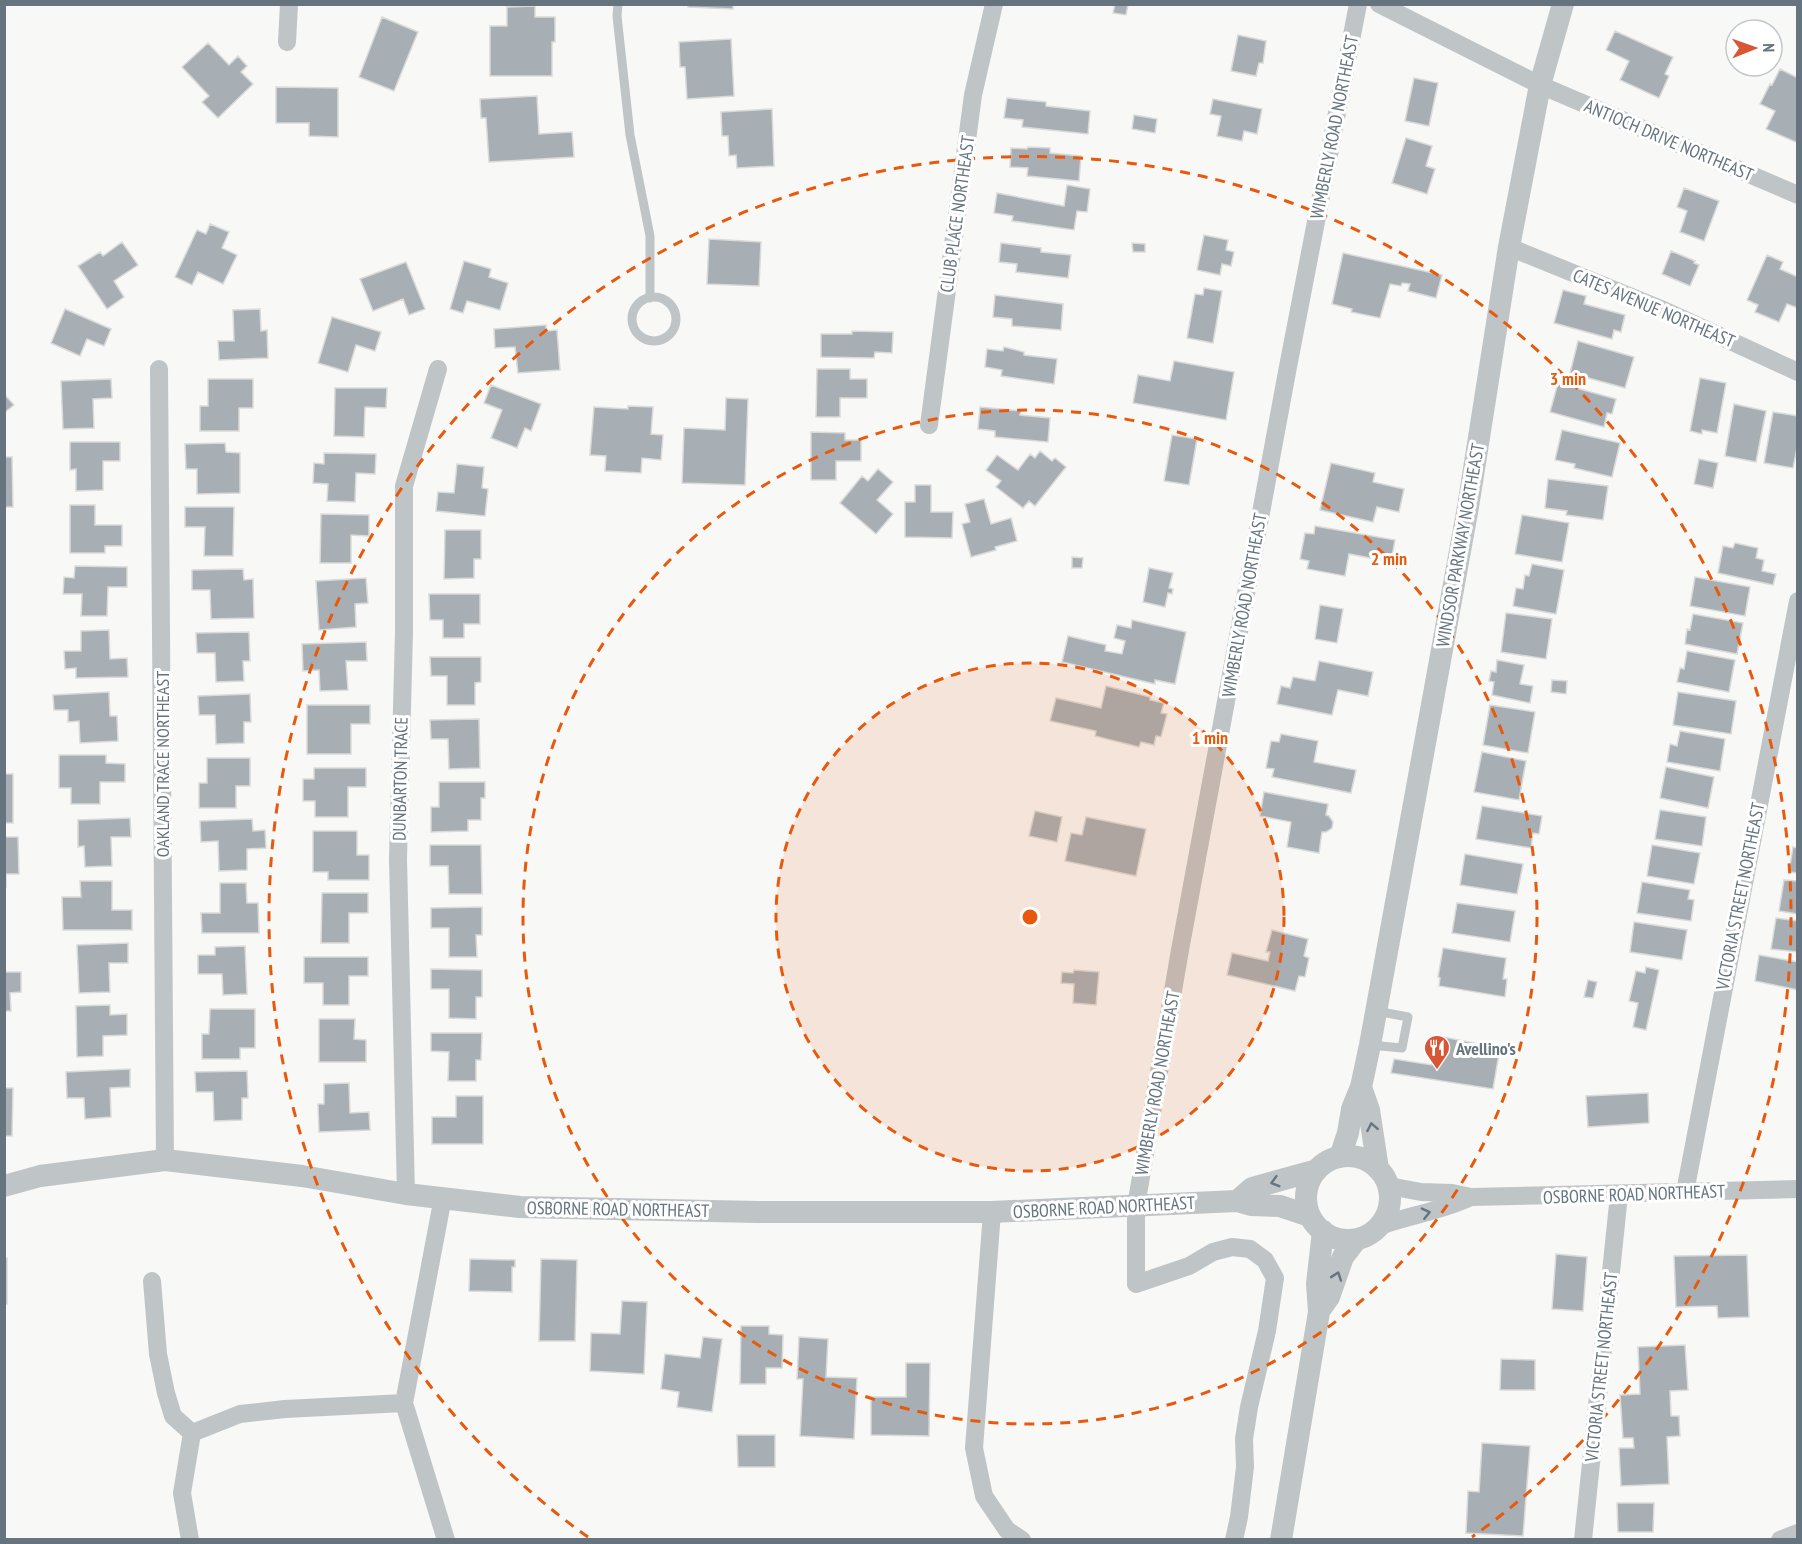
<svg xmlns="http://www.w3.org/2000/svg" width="1802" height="1544" viewBox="0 0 1802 1544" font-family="'PT Sans Narrow',sans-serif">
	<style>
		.building { fill: #a7afb5; stroke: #dadad8; stroke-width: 1.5 }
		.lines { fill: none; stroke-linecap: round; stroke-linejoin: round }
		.service { stroke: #bfc4c7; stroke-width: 9 }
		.minor { stroke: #bfc4c7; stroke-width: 18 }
		.tertiary { stroke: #bfc4c7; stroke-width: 22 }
		.oneway { stroke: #65747f }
		.ring { fill: none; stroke: #e8590c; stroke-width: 3; stroke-dasharray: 10 8 }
		.labels { text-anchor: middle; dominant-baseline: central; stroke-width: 6; stroke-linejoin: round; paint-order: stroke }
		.street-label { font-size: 18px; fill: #65747f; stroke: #fff }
		.poi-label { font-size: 18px; font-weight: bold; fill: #65747f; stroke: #fff; text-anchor: start }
		.centre { fill: #e8590c; stroke: #fff; stroke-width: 3 }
		.ring-label { font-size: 18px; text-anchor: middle; font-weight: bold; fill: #e8590c; stroke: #fff; stroke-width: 6; stroke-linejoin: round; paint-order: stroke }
	</style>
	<rect width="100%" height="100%" fill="#f8f8f6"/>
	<!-- building -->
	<path class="building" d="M688 4H733V9L688 7Z
		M1115 4 1128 5 1126 15 1113 13Z
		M535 6V17H555V42H552V76H490V26H507V7Z
		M382 17 418 32 394 91 359 77Z
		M1615 31 1673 57 1665 74 1669 76 1659 98 1620 80 1629 61 1606 50Z
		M1238 35 1266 41 1263 63H1259L1256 76 1231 71Z
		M731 39 734 96 687 99 685 67H680L679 42Z
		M208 43 229 65 238 56 247 66 241 72 253 84 218 118 202 102 209 96 182 67Z
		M1780 69 1798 78V143L1766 129 1775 111 1760 104 1770 84 1772 85Z
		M1414 78 1438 83 1429 126 1405 121Z
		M276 87 338 88V137L309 136V123H276Z
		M537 96 539 134 572 132 574 157 489 162 486 118H481L480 99Z
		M1007 98 1046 102V106L1090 111 1088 134 1022 127 1023 120 1004 118Z
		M1213 99 1262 109 1257 134 1244 131 1242 141 1217 136 1221 116 1210 114Z
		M772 109 774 166 737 168 736 155 729 156 728 136H722L721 112Z
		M1134 115 1157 119 1155 133 1132 129Z
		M1406 138 1432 146 1426 166 1435 169 1427 194 1392 183Z
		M1028 147 1050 148V153L1081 156 1079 181 1027 176 1028 168 1010 167 1011 148 1027 149Z
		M1067 185 1090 189 1087 212 1077 211 1074 230 1012 221 1013 216 994 213 997 193 1064 206Z
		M1684 188 1719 201 1704 241 1680 232 1687 211 1677 207Z
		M210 224 229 232 222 248 237 255 223 284 198 272 192 285 175 277 197 230 206 234Z
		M1204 235 1228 240 1226 250 1234 252 1231 266 1222 264 1220 275 1197 270Z
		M709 239 761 242 759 286 707 284Z
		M122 242 138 265 114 281 124 297 107 309 78 266 100 252 103 256Z
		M1001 243 1041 248V252L1071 255 1068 278 1016 272 1017 264 999 262Z
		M1132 243 1145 244V252H1133Z
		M1671 251 1695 261 1694 263 1699 265 1690 286 1662 274Z
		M1343 253 1442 275 1436 298 1408 291 1410 284 1402 283 1401 286 1390 284 1380 318 1351 312 1352 309 1332 304Z
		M1767 255 1783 262 1780 269 1798 277V308L1787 304 1779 322 1755 312 1758 305 1747 300Z
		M464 261 491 269 489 277 508 283 500 310 467 301 463 313 450 309Z
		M406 262 425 309 409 315 403 299 373 311 360 279Z
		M1204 288 1222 291 1213 343 1187 338 1195 294 1203 295Z
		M1563 290 1586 296 1584 304 1625 315 1621 332 1614 330 1612 339 1554 323Z
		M995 295 1063 304 1061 330 1012 326V319L993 317Z
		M65 309 111 329 104 346 87 339 80 356 51 343Z
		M260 309 261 331 267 330 268 358 219 360 218 341H234L233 310Z
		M332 317 381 332 375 351 356 345 348 372 318 363Z
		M546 325V331L557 330 560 370 518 373 515 347 495 348 494 329Z
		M852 331 893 332 892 353 875 352 874 358 821 357V334H852Z
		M1578 341 1634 357 1625 388 1570 373Z
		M1004 347 1024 352V355L1057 359 1054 384 1001 376 1002 370 985 367 987 349 1003 351Z
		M1174 361 1234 372 1226 420 1133 403 1138 375 1170 381Z
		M817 369H850V379H867V398H840V417H816Z
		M1700 378 1726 383 1717 433 1702 430V434L1690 431Z
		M111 379 112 398 93 399 94 428 63 429 61 381Z
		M208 379H253V408H239V431H200V406H208Z
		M1558 383 1616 399 1612 414 1607 413 1604 427 1550 412Z
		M491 385 541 404 531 431 525 428 517 448 491 438 502 410 484 403Z
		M335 388H387L386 408 365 407 364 437 334 436Z
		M4 394 14 405 4 413Z
		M726 398 748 399 745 485 682 483 684 428 725 430Z
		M1734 404 1766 411 1756 462 1725 456Z
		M628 406 653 407 651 434 663 435 661 460 642 458 641 473 605 471 606 456 590 455 594 407 628 409Z
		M980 407 1021 411 1020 415 1050 418 1048 442 995 437V431L978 429Z
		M1773 412 1798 416V443L1793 468 1764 463Z
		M1562 430 1620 443 1612 477 1574 468 1575 464 1555 460Z
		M811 432 845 433V440H861V461H836V480H811Z
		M1172 435 1197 439 1189 485 1164 481Z
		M70 442H120V461H103V490L76 491V469L70 470Z
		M225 443 226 452 240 453V493L197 494V469H186L185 444Z
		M1040 451 1052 461 1055 458 1066 467 1035 506 1029 501 1023 508 996 487 1001 481 986 470 997 455 1018 470 1030 454 1035 458Z
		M324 453 376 454 375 474 356 473 355 502 327 501 328 484 313 483 314 463 324 464Z
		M4 457H12L13 507H4Z
		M1699 459 1718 463 1713 488 1694 484Z
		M1331 463 1375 473 1373 482 1404 489 1399 512 1377 507 1373 522 1320 510Z
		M457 464 484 467 482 488 488 489 485 516 436 511 438 492 454 493Z
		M878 469 893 482 877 500 893 514 876 534 840 503 862 476 868 481Z
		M1548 479 1608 486 1603 520 1566 515 1567 511 1545 508Z
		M915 485H931V512H953L952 538 905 537V502H915Z
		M984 499 991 524 1011 518 1017 541 995 547 996 550 971 557 962 524 970 522 965 504Z
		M70 505H95V525H122V546H105V553H70Z
		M185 507H234L233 556H204L205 527H185Z
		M321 514 369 515V536L351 535V563H320Z
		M1522 515 1569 523 1562 562 1515 554Z
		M1315 526 1395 540 1391 562 1349 554 1345 576 1307 569 1309 561 1300 559 1305 533 1314 534Z
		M445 530H481V559H474V578L444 579Z
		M1735 543 1758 548 1756 558 1764 560 1762 571 1776 574 1773 585 1718 573 1723 546 1733 548Z
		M1072 557 1083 558 1082 568H1072Z
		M1532 564 1564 570 1556 614 1513 606 1516 588 1523 589 1525 575 1529 576Z
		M75 566 127 567V587H108L107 616H81L82 594H63L64 577 74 578Z
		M1149 568 1173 573 1169 588 1173 589 1172 594 1168 593 1165 607 1143 602Z
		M243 569 244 580 253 579 254 618 211 619 210 590H192V570Z
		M1695 577 1750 587 1745 616 1690 606Z
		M366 578 368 603 355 604 356 627 319 630 316 581Z
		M429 594H480V624H464V638H443V620H430Z
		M1320 605 1343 609 1337 643 1315 639Z
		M1506 613 1552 619 1546 659 1501 652Z
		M1693 614 1743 623 1737 654 1685 644 1687 629 1690 630Z
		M1132 620 1186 632 1175 684 1155 680V684L1062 662 1068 636 1106 645 1105 651 1122 654 1125 641 1114 638 1117 625 1131 628Z
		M109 630 110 659 127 658 128 677 76 678V668L65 669 64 651H81V631Z
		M249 632 250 661H243L244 681 216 682 215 653H197L196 633Z
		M366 642 367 661H346L348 690 320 691 319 670 303 671 302 644Z
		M1687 651 1735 660 1729 692 1677 682 1680 668 1684 669Z
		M430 657H481V682L475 683V705H447V676H431Z
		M1497 660 1524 665 1520 684 1533 686 1530 703 1492 695 1494 682 1489 681 1491 671 1496 672Z
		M1319 661 1373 672 1368 696 1338 690 1332 715 1277 704 1281 686 1290 688 1293 677 1315 681Z
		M1552 680 1567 681 1566 694 1551 692Z
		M1106 686 1150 697V700L1164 703 1161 713 1167 714 1161 737 1156 736 1154 745 1141 742 1139 747 1095 736 1096 731 1050 721 1056 698 1101 708Z
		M109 692 110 716H117L118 741 80 743 79 721 68 722V710H54L53 695Z
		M1678 692 1736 701 1731 734 1673 725Z
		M250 694 251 722H244V743L216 744 215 715H199L198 696Z
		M307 705H370V724H351V754H307Z
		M1490 705 1535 712 1528 753 1483 745Z
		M479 719 480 768 449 769 448 739H431L430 720Z
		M1680 731 1725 739 1720 771 1667 762 1670 744 1677 746Z
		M1281 734 1318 741 1314 762 1356 770 1351 793 1272 777 1274 769 1266 768 1271 741 1279 742Z
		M1482 752 1526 761 1519 800 1474 792Z
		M59 755H106V763L125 764V782H100V804H71V788H59Z
		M207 758H250V786H236V808H199V783H207Z
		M1666 767 1714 777 1708 808 1660 798Z
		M314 768H366V787H348V817H315V801H303V779H314Z
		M4 774H13V823H4Z
		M439 782H485V798H481V820H468V831L431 832V807H439Z
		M1264 792 1328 804 1326 815 1329 816 1333 822 1332 828 1326 832H1322L1319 853 1287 847 1291 822 1260 816Z
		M1482 806 1542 816 1539 834 1533 833 1531 848 1476 839Z
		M1660 810 1706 817 1702 846 1655 839Z
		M1035 811 1062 817 1057 842 1029 836Z
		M1086 817 1146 829 1136 876 1065 861 1071 833 1082 835Z
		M130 818 131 837H111L112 866 85 867 84 846 78 847V820Z
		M252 819 253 831 265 830 266 848 247 849V870L219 871 218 841 201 842 200 821Z
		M313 831H357V855H369V880H328V872H313Z
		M4 837H18L19 874H6V887H4Z
		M430 845H481L482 894H449L448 866H430Z
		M1652 845 1700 853 1694 884 1647 876Z
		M1793 847 1798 848V873L1789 872Z
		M1465 854 1523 864 1517 894 1460 885Z
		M1784 880 1798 881V914L1779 911Z
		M80 881H112V910H132V930H63L62 897H81Z
		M1642 882 1690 890 1688 899 1694 900 1691 921 1637 913Z
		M220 883H246L247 903H258L259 933H202L201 913H220Z
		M322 893H368V913H349V943H321Z
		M1457 903 1515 911 1510 942 1452 933Z
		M482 907V935H476L477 957H449V928H431V908Z
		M1776 918 1798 921V952L1771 949Z
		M1634 922 1687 930 1682 960 1630 952Z
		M1272 930 1308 939 1304 956 1309 958 1305 977 1299 976 1295 991 1227 975 1232 953 1268 961 1270 952H1266Z
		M128 943V963H109L110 992 79 993 77 945Z
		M245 946 247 994 223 995 222 974H198V955H215V947Z
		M1443 948 1506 958 1503 979H1507L1505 997 1439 986 1440 978 1438 977Z
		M1759 955 1798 962V990L1755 981Z
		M304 957H368V976H349V1005H323V983H304Z
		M1646 967 1659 970 1646 1030 1633 1027 1638 1003 1629 1001 1636 971 1645 973Z
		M431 969 482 970V997H476V1019L449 1018V989H431Z
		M1074 970 1099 972 1096 1005 1073 1003 1074 984 1061 983 1062 972 1073 973Z
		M4 972H21V992L10 993 11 1011H4Z
		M1588 980 1597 982 1593 998 1584 997Z
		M110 1005V1015L127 1014V1035L103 1036V1056L77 1057 76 1006Z
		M210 1009H255V1048H240V1059H202V1034H209Z
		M319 1019H355L354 1039 366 1040V1062H319Z
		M431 1033H482L481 1060H476V1081H448L449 1052 431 1051Z
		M1438 1036 1500 1048 1493 1089 1391 1073 1394 1059 1432 1065Z
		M130 1069V1087L110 1088 111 1117 85 1119 84 1098H67L66 1072Z
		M247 1071 248 1098H242V1120L214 1121 213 1092H196L195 1072Z
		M349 1083 350 1113 369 1112 370 1130 319 1132 318 1104H324V1084Z
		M4 1088H13L12 1136H4Z
		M1648 1093 1649 1123 1588 1127 1586 1096Z
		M456 1096H483V1144H432V1117H456Z
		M1556 1254 1587 1257 1583 1311 1552 1309Z
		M1747 1255 1749 1317 1718 1318 1717 1306 1676 1307 1674 1256Z
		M4 1258H7V1304H4Z
		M470 1259 515 1260V1267H512V1292L469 1291Z
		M541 1259 577 1260 575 1341H539Z
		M622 1301 647 1302 644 1374 590 1371 591 1333 620 1334Z
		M741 1326H769V1334L783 1335 782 1368H766V1384H740Z
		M703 1337 722 1339 712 1412 677 1407 679 1392 661 1389 665 1354 700 1358Z
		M799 1337 828 1339 826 1377 857 1378 854 1439 800 1436 803 1379H797Z
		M1685 1345 1688 1390 1670 1391 1671 1416H1679L1680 1436 1667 1437 1669 1484 1621 1486 1619 1448H1634L1633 1438H1623L1620 1395 1640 1394 1638 1347Z
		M1501 1359 1535 1360V1390H1500Z
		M906 1363H930L929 1436 871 1435V1397H906Z
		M737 1435H775V1467H738Z
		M1482 1443 1530 1446 1523 1536 1466 1533 1468 1491 1479 1492Z
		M1617 1503H1654L1653 1532H1618Z"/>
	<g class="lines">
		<!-- service -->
		<path class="service" d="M618 4 617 16 630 135 650 236V298
			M632 319a22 22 0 1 1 44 0a22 22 0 1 1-44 0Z
			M1370 1045 1402 1048 1408 1017 1376 1011"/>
		<!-- minor -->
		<path class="minor" d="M1379 4 1540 85 1798 195
			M287 42 289 4
			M1509 247 1661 309 1798 372
			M159 369 165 1160
			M929 425 973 95 994 4
			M1389 1186 1421 1192 1452 1193 1471 1197 1798 1189
			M1685 1192 1798 601
			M406 1194 398 859 404 632V486L438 369
			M443 1197 404 1403 446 1540
			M992 1212 974 1448 984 1496 1007 1530 1022 1540
			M1380 1226C1410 1215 1442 1211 1471 1197
			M152 1281 158 1354 166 1393 173 1416 192 1433
			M190 1540 182 1493 192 1433 240 1414 285 1409 404 1403
			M1234 1540 1239 1517 1245 1467 1244 1439 1249 1407 1267 1331 1275 1278 1265 1260 1250 1249 1232 1247 1213 1252 1189 1266 1136 1284V1206L1180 950 1287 372 1358 4
			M1583 1540 1619 1195
			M1780 1540 1798 1533"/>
		<!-- tertiary -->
		<path class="tertiary" d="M1361 1087 1369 1110 1378 1169
			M1306 1198a42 42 0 1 1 84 0a42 42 0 1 1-84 0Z
			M1340 1157 1348 1133 1352 1109 1361 1087 1370 1045 1468 507 1509 247 1540 85 1563 4
			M4 1186 40 1176 165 1160 302 1176 406 1194 520 1207 758 1212H992L1237 1201 1251 1205 1280 1206 1310 1216
			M1237 1201 1252 1188 1317 1170
			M1319 1311 1329 1297 1343 1257 1356 1240
			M1281 1540 1319 1312 1317 1284 1323 1231"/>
	</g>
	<!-- one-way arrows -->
	<defs><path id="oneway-chevron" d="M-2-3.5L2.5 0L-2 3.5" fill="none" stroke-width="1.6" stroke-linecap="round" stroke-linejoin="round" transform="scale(1.5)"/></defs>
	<g class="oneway">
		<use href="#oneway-chevron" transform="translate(1372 1127) rotate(-101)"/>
		<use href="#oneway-chevron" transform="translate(1275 1182) rotate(164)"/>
		<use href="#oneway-chevron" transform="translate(1426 1213) rotate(-13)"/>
		<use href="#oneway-chevron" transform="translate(1337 1276) rotate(-71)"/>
	</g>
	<!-- distance rings -->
	<circle cx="1030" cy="917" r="254" fill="#e8590c" fill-opacity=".12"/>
	<g class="ring">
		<circle cx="1030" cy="917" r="254"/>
		<circle cx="1030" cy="917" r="507"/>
		<path d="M588 1537A761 761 0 1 1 1472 1537"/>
	</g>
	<!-- icons -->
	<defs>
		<symbol id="restaurant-pin" viewBox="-11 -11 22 30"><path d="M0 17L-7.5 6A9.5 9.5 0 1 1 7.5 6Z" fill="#d85635" stroke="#fff"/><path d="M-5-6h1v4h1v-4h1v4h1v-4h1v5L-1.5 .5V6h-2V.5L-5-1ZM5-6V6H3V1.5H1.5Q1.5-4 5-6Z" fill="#fff"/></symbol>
	</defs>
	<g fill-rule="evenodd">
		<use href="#restaurant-pin" x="1422" y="1033" width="30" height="40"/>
	</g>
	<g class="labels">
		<!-- street labels -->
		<g class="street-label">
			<text transform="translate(1334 127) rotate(-79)">WIMBERLY ROAD NORTHEAST</text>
			<text transform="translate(1669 140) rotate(23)">ANTIOCH DRIVE NORTHEAST</text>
			<text transform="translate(957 214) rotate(-82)">CLUB PLACE NORTHEAST</text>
			<text transform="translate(1654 308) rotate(23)">CATES AVENUE NORTHEAST</text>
			<text transform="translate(1460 545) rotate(-80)">WINDSOR PARKWAY NORTHEAST</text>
			<text transform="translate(1244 605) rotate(-80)">WIMBERLY ROAD NORTHEAST</text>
			<text transform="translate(162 764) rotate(-90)">OAKLAND TRACE NORTHEAST</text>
			<text transform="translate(400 779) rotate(-89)">DUNBARTON TRACE</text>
			<text transform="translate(1740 896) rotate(-79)">VICTORIA STREET NORTHEAST</text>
			<text transform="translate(1157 1083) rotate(-80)">WIMBERLY ROAD NORTHEAST</text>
			<text transform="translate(1634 1194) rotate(-2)">OSBORNE ROAD NORTHEAST</text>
			<text transform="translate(1104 1207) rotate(-3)">OSBORNE ROAD NORTHEAST</text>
			<text transform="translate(618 1209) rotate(1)">OSBORNE ROAD NORTHEAST</text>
			<text transform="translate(1601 1367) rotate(-84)">VICTORIA STREET NORTHEAST</text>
		</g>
		<!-- poi labels -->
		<g class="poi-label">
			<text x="1456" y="1048">Avellino's</text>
		</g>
	</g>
	<circle cx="1030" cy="917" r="9" class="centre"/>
	<g class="ring-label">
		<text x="1568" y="385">3 min</text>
		<text x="1389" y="565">2 min</text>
		<text x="1210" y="744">1 min</text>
	</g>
	<!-- border -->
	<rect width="1802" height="1544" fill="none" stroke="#65747f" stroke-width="12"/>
	<!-- north arrow -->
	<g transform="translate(1754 48) rotate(89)"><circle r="28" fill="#ffffff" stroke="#c1c7cc" stroke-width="1.5"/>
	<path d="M0-4.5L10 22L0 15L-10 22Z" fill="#d85635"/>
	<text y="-9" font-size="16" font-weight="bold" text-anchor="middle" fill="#65747f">N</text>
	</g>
</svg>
